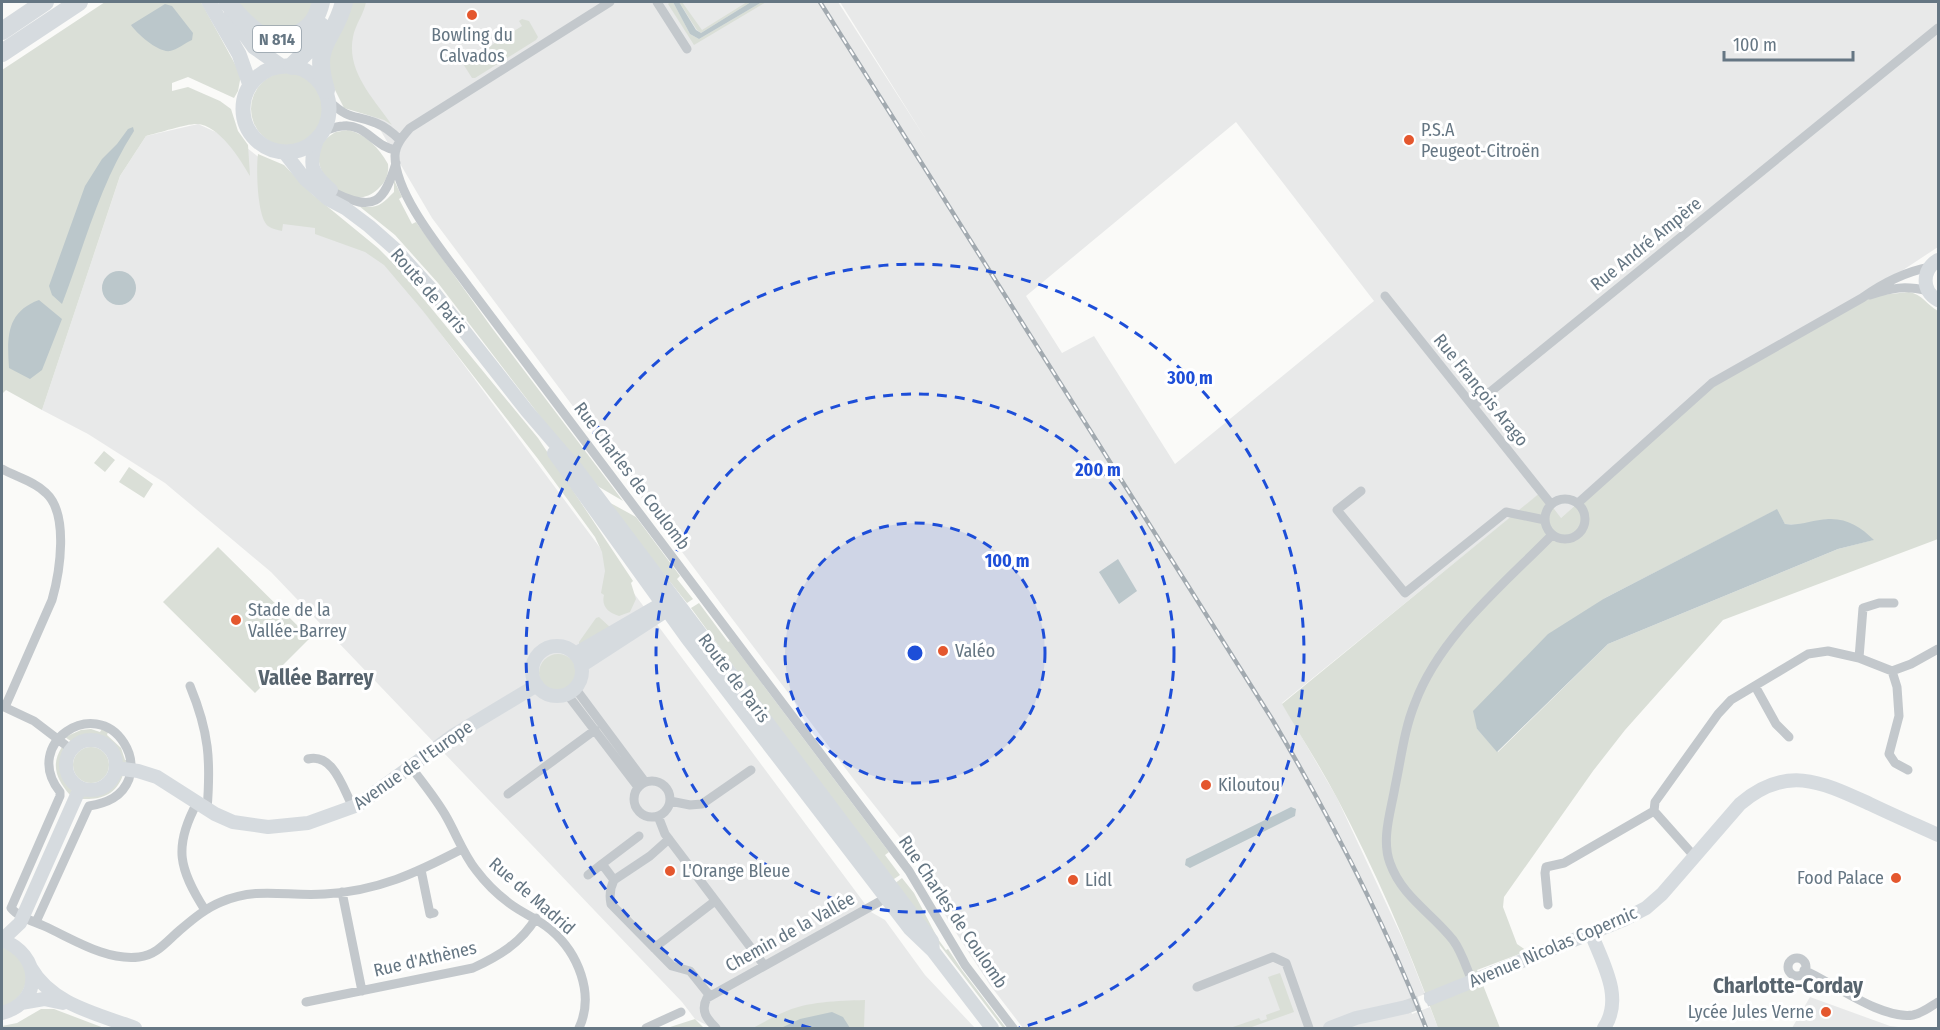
<svg xmlns="http://www.w3.org/2000/svg" width="1940" height="1030" viewBox="0 0 1940 1030" font-family="'Fira Sans Condensed',sans-serif">
	<style>
		.built { fill: #e8e9e9; fill-rule: evenodd }
		.green { fill: #dadfd7; fill-rule: evenodd }
		.water { fill: #bbc7cb }
		.lines { fill: none; stroke-linecap: round; stroke-linejoin: round }
		.secondary-tunnel { stroke: #d5d9db; stroke-width: 14; stroke-dasharray: 14 7; stroke-linecap: butt }
		.street { stroke: #c3c8cc; stroke-width: 9 }
		.secondary { stroke: #d6dbdf; stroke-width: 14 }
		.primary { stroke: #d6dbdf; stroke-width: 15 }
		.highway { stroke: #d6dbdf; stroke-width: 18 }
		.rail-casing { stroke: #a2aab0; stroke-width: 4.5 }
		.rail { stroke: #fff; stroke-width: 2; stroke-dasharray: 7; stroke-linecap: butt }
		.ring { fill: none; stroke: #1d4ed8; stroke-width: 3; stroke-dasharray: 10 8 }
		.poi-dot { fill: #e4572e; stroke: #fff; stroke-width: 2 }
		.labels { text-anchor: middle; dominant-baseline: central; stroke-width: 6; stroke-linejoin: round; paint-order: stroke }
		.shield { fill: #fff; stroke: #939fa8; stroke-width: 1.5 }
		.shield-label { font-size: 16px; font-weight: bold; fill: #657683 }
		.poi-label { font-size: 18px; fill: #657683; stroke: #fff; text-anchor: start }
		.street-label { font-size: 18px; fill: #657683; stroke: #fff }
		.quarter-label { font-size: 21px; font-weight: bold; fill: #57646e; stroke: #fff }
		.centre { fill: #1d4ed8; stroke: #fff; stroke-width: 3 }
		.ring-label { font-size: 18px; text-anchor: middle; font-weight: bold; fill: #1d4ed8; stroke: #fff; stroke-width: 6; stroke-linejoin: round; paint-order: stroke }
	</style>
	<rect width="100%" height="100%" fill="#fafaf8"/>
	<!-- built -->
	<path class="built" d="M353 2H838L927 141 840 2H1938V247L1862 297 1712 383 1560 519 1542 492 1282 703 1337 798 1406 946 1425 994 1407 1001 1412 1014 1430 1007 1438 1028H1023L990 985 951 925 923 877 928 873 855 781 721 604 432 218 345 70ZM1236 122 1374 301 1175 464 1094 336 1062 353 1026 296Z
		M198 124 242 144 380 252 871 912 885 920 925 975 975 1028H712L695 1019 682 1002 271 572 165 483 88 434 42 410 120 176 146 136Z
		M1810 997 1890 1026 1907 1028H1792Z"/>
	<!-- green -->
	<path class="green" d="M105 2H201L241 75 238 91 234 98 188 77 172 83V91L188 87 220 101 231 109 238 131 248 145 250 176C240 159 219 125 197 124 185 124 159 133 146 136L120 176 42 410 6 390 2 394V70Z
		M233 2H314L304 25 273 35Z
		M348 2H366C364 14 355 25 353 37 346 71 374 99 392 125L384 120 344 108 327 74 326 51Z
		M670 2H673L690 34 699 39 762 2H766L694 45 668 4Z
		M679 2H682L702 30 747 2H751L701 33 697 30Z
		M522 19 529 21 538 37 536 40 475 78H472L460 59 462 57 465 62 522 26 519 21Z
		M251 109a37 37 0 1 1 74 0a37 37 0 1 1-74 0Z
		M348 130C366 134 379 148 388 164 389 174 386 182 378 189 346 220 292 157 334 133 337 131 344 131 348 130Z
		M258 154 284 165 312 194 378 248 399 269 538 438 633 581 631 583 636 599 630 612 619 616C609 613 601 607 604 595L601 593 605 571 602 552 595 537 538 459 423 311 384 265 365 252 315 234V228L283 224 282 231C278 230 272 229 268 226 257 217 256 168 258 154Z
		M394 180 402 197 399 199 412 224 416 222 492 328 623 501 594 484 585 475 438 283 395 235 359 206C378 209 381 205 394 192Z
		M1909 292C1922 294 1927 305 1938 311V539L1723 620 1625 730 1593 771 1504 897 1503 907 1517 944 1527 951 1477 970 1500 1028H1438C1410 950 1376 872 1337 798 1320 766 1300 735 1282 704L1541 492 1561 518 1712 383 1862 297ZM1776 510 1785 524 1798 525 1829 519 1873 540 1838 549 1608 644 1498 752 1477 729 1605 598Z
		M104 451 115 460 105 472 94 463Z
		M129 467 153 484 144 498 119 482Z
		M605 500 636 517 680 576 677 579 693 599 687 603Z
		M218 547 310 638 255 693 163 602Z
		M699 603 728 642 730 641 889 852 885 855 900 875 891 881 691 608Z
		M599 617 611 628 579 645V642L596 618Z
		M539 673a19 19 0 1 1 38 0a19 19 0 1 1-38 0Z
		M91 729 100 732 102 729 108 732 107 735 121 748 125 760H127V766L122 765C113 739 98 728 72 742L65 737 81 730Z
		M73 765a18 18 0 1 1 36 0a18 18 0 1 1-36 0Z
		M62 747 64 750C58 767 60 776 72 790L70 795C57 780 50 765 62 747Z
		M119 775H123C116 795 101 800 81 799L84 795C102 795 110 791 119 775Z
		M902 878 914 893 937 937 894 884Z
		M938 939 946 950 948 949 962 970 1006 1028H1003L936 940Z
		M2 947C35 959 34 995 2 1008Z
		M1280 973 1294 1012 1249 1028H1230L1259 1018 1261 1021 1267 1019 1266 1015 1280 1010 1268 977Z
		M865 1000 864 1028H753C763 1023 772 1017 782 1013 807 1001 838 1001 865 1000Z
		M41 1009H54L104 1028H2V1026L17 1023Z
		M695 1019 704 1028H667Z"/>
	<!-- water -->
	<path class="water" d="M673 2H679L696 30 701 33 751 2H762L699 39 690 34Z
		M165 4 172 6 193 33 192 40C185 43 177 50 170 51 159 53 137 34 131 25Z
		M133 127 134 131C100 183 84 247 62 304L52 295 49 286 85 186 102 159 117 144 128 129Z
		M102 288a17 17 0 1 1 34 0a17 17 0 1 1-34 0Z
		M39 300 62 319 42 370 30 379 9 368C7 338 6 312 39 300Z
		M1777 509 1785 524C1800 526 1812 520 1828 519 1847 518 1861 527 1874 540L1838 549 1608 644 1497 752 1477 729 1473 711 1548 634 1605 598Z
		M1118 559 1137 591 1119 604 1099 572Z
		M1291 807 1296 809 1295 816 1190 868 1185 865 1186 859Z
		M832 1012 843 1017 850 1028H781L800 1019Z"/>
	<g class="lines">
		<!-- secondary-tunnel -->
		<path class="secondary-tunnel" d="M1406 1007 1431 998"/>
		<!-- street -->
		<path class="street" d="M610 2 410 128C403 136 395 145 395 156 395 196 445 254 468 286L909 871 965 965 1013 1028
			M657 2 687 49
			M329 101C350 121 354 114 376 123 386 127 393 133 400 140
			M324 131C330 129 337 126 343 126 365 123 376 148 396 150
			M335 193C374 212 384 203 396 163
			M1870 295C1893 288 1904 285 1928 291
			M1385 296 1551 504
			M1473 406 1938 28
			M2 469C16 477 34 481 46 493 69 514 60 572 52 600L5 707
			M1361 491 1337 510 1405 593 1506 512 1545 520
			M1545 519a20 20 0 1 1 40 0a20 20 0 1 1-40 0Z
			M1578 503 1712 383 1862 298C1883 283 1904 272 1930 267
			M1859 658 1863 608 1879 603H1894
			M1892 671 1897 687 1899 716 1889 754 1895 763 1908 770
			M190 686C209 732 211 760 207 810
			M1755 686 1776 724 1789 737
			M575 688 645 782
			M567 694 638 787
			M2 706 34 721 72 750
			M308 759C334 753 343 789 353 807
			M410 766C423 783 437 800 447 818 457 836 464 855 476 870 485 882 497 894 509 903 522 913 538 919 551 930 578 953 595 994 579 1028
			M634 799a18 18 0 1 1 36 0a18 18 0 1 1-36 0Z
			M508 794 595 730
			M670 801 690 805 702 804 751 770
			M197 803C173 847 179 869 205 910
			M658 816 665 834 764 965
			M669 839 650 856 614 880C610 888 609 895 611 904L672 966 690 971 710 996
			M1694 856 1654 811 1655 802 1718 714 1731 700 1808 654 1828 651 1859 658 1892 671 1911 664 1938 649
			M421 870 430 914 434 913
			M588 875 602 864
			M614 880 602 864 639 836
			M342 892 362 991
			M1548 905 1545 873 1546 867 1564 863 1654 811
			M36 922 87 810 89 806C107 803 122 797 129 779 133 766 131 754 124 743 95 696 21 743 60 792V796L11 908C18 917 33 921 44 926 73 939 106 961 139 957 157 955 167 941 180 930 193 919 206 908 221 902 259 886 287 897 325 894 378 891 416 873 462 849
			M654 948 715 901
			M1788 967a9 9 0 1 1 18 0a9 9 0 1 1-18 0Z
			M1804 970C1833 983 1882 1020 1913 1015 1923 1013 1930 1007 1938 1002
			M1472 981C1466 967 1462 952 1453 940 1432 913 1402 897 1390 863 1381 839 1391 811 1395 787 1401 759 1404 730 1415 703 1440 636 1503 585 1552 535
			M1197 987 1273 957 1286 963 1309 1028
			M306 1002 473 968C499 956 521 943 536 918
			M646 1028 681 1012
			M716 1028C707 1019 700 1011 707 998L886 898 891 897"/>
		<!-- secondary -->
		<path class="secondary" d="M317 140C308 165 311 173 331 190
			M284 152 305 179 328 199 345 208 369 226 395 249 432 290 527 411 575 467 932 941 933 951
			M1938 260C1922 270 1921 291 1938 300
			M554 453 687 638 910 929 933 951 992 1028
			M532 671a25 25 0 1 1 50 0a25 25 0 1 1-50 0Z
			M575 654 656 607
			M581 666 675 605
			M66 765a25 25 0 1 1 50 0a25 25 0 1 1-50 0Z
			M116 768 138 771 157 777 215 814 233 822 268 827 308 823 358 805 454 735 537 685
			M1591 933C1603 964 1624 998 1604 1028
			M2 940 20 923 80 788
			M2 940C41 954 44 1002 2 1013
			M31 968C52 1005 99 1014 135 1028
			M1431 998 1623 920 1646 908 1662 894 1740 804C1786 764 1822 782 1870 804 1893 815 1916 825 1938 835
			M21 1003 44 999 63 1003
			M1330 1028 1356 1018 1406 1007"/>
		<!-- primary -->
		<path class="primary" d="M209 2 239 54 250 85
			M231 15 254 47 281 66
			M243 109a43 43 0 1 1 86 0a43 43 0 1 1-86 0Z"/>
		<!-- highway -->
		<path class="highway" d="M227 2C246 24 269 53 301 32 313 25 318 15 321 2
			M2 31 45 2
			M2 53 79 2
			M292 66 306 52 321 26
			M326 90C311 42 334 42 344 2"/>
		<defs>
			<path id="rail" d="M820 2 1272 719C1331 819 1384 920 1426 1028"/>
		</defs>
		<!-- rail casing -->
		<use href="#rail" class="rail-casing"/>
		<!-- rail -->
		<use href="#rail" class="rail"/>
	</g>
	<!-- distance rings -->
	<circle cx="915" cy="653" r="130" fill="#1d4ed8" fill-opacity=".12"/>
	<g class="ring">
		<circle cx="915" cy="653" r="130"/>
		<circle cx="915" cy="653" r="259"/>
		<path d="M811 1028A389 389 0 1 1 1019 1028"/>
	</g>
	<!-- markers -->
	<g class="poi-dot">
		<circle cx="472" cy="15" r="6"/>
		<circle cx="1409" cy="140" r="6"/>
		<circle cx="236" cy="620" r="6"/>
		<circle cx="943" cy="651" r="6"/>
		<circle cx="1206" cy="785" r="6"/>
		<circle cx="670" cy="871" r="6"/>
		<circle cx="1896" cy="878" r="6"/>
		<circle cx="1073" cy="880" r="6"/>
		<circle cx="1826" cy="1012" r="6"/>
	</g>
	<g class="labels">
		<!-- shield labels -->
		<rect class="shield" x="253" y="26" width="48" height="26" rx="4.5"/>
		<g class="shield-label">
			<text x="277" y="39">N 814</text>
		</g>
		<!-- poi labels -->
		<g class="poi-label">
			<text x="472" y="35" text-anchor="middle">Bowling du<tspan x="472" dy="21">Calvados</tspan></text>
			<text x="1421" y="130">P.S.A<tspan x="1421" dy="21">Peugeot-Citroën</tspan></text>
			<text x="248" y="610">Stade de la<tspan x="248" dy="21">Vallée-Barrey</tspan></text>
			<text x="955" y="651">Valéo</text>
			<text x="1218" y="785">Kiloutou</text>
			<text x="682" y="871">L'Orange Bleue</text>
			<text x="1884" y="878" text-anchor="end">Food Palace</text>
			<text x="1085" y="880">Lidl</text>
			<text x="1814" y="1012" text-anchor="end">Lycée Jules Verne</text>
		</g>
		<!-- street labels -->
		<g class="street-label">
			<text transform="translate(1646 244) rotate(-39)">Rue André Ampère</text>
			<text transform="translate(429 291) rotate(49)">Route de Paris</text>
			<text transform="translate(1481 390) rotate(51)">Rue François Arago</text>
			<text transform="translate(632 476) rotate(53)">Rue Charles de Coulomb</text>
			<text transform="translate(734 678) rotate(53)">Route de Paris</text>
			<text transform="translate(413 765) rotate(-35)">Avenue de l'Europe</text>
			<text transform="translate(532 896) rotate(41)">Rue de Madrid</text>
			<text transform="translate(953 912) rotate(56)">Rue Charles de Coulomb</text>
			<text transform="translate(790 932) rotate(-29)">Chemin de la Vallée</text>
			<text transform="translate(1553 947) rotate(-23)">Avenue Nicolas Copernic</text>
			<text transform="translate(425 959) rotate(-13)">Rue d'Athènes</text>
		</g>
		<!-- quarter labels -->
		<g class="quarter-label">
			<text x="316" y="678">Vallée Barrey</text>
			<text x="1788" y="986">Charlotte-Corday</text>
		</g>
	</g>
	<circle cx="915" cy="653" r="9" class="centre"/>
	<g class="ring-label">
		<text x="1190" y="384">300 m</text>
		<text x="1098" y="476">200 m</text>
		<text x="1007" y="567">100 m</text>
	</g>
	<!-- border -->
	<rect width="1940" height="1030" fill="none" stroke="#657683" stroke-width="6"/>
	<!-- scale -->
	<path d="M1724 51v9h129v-9" fill="none" stroke="#657683" stroke-width="3"/>
	<text x="1733" y="51" font-size="18" fill="#657683" stroke="#ffffff" stroke-width="4.5" paint-order="stroke">100 m</text>
</svg>
